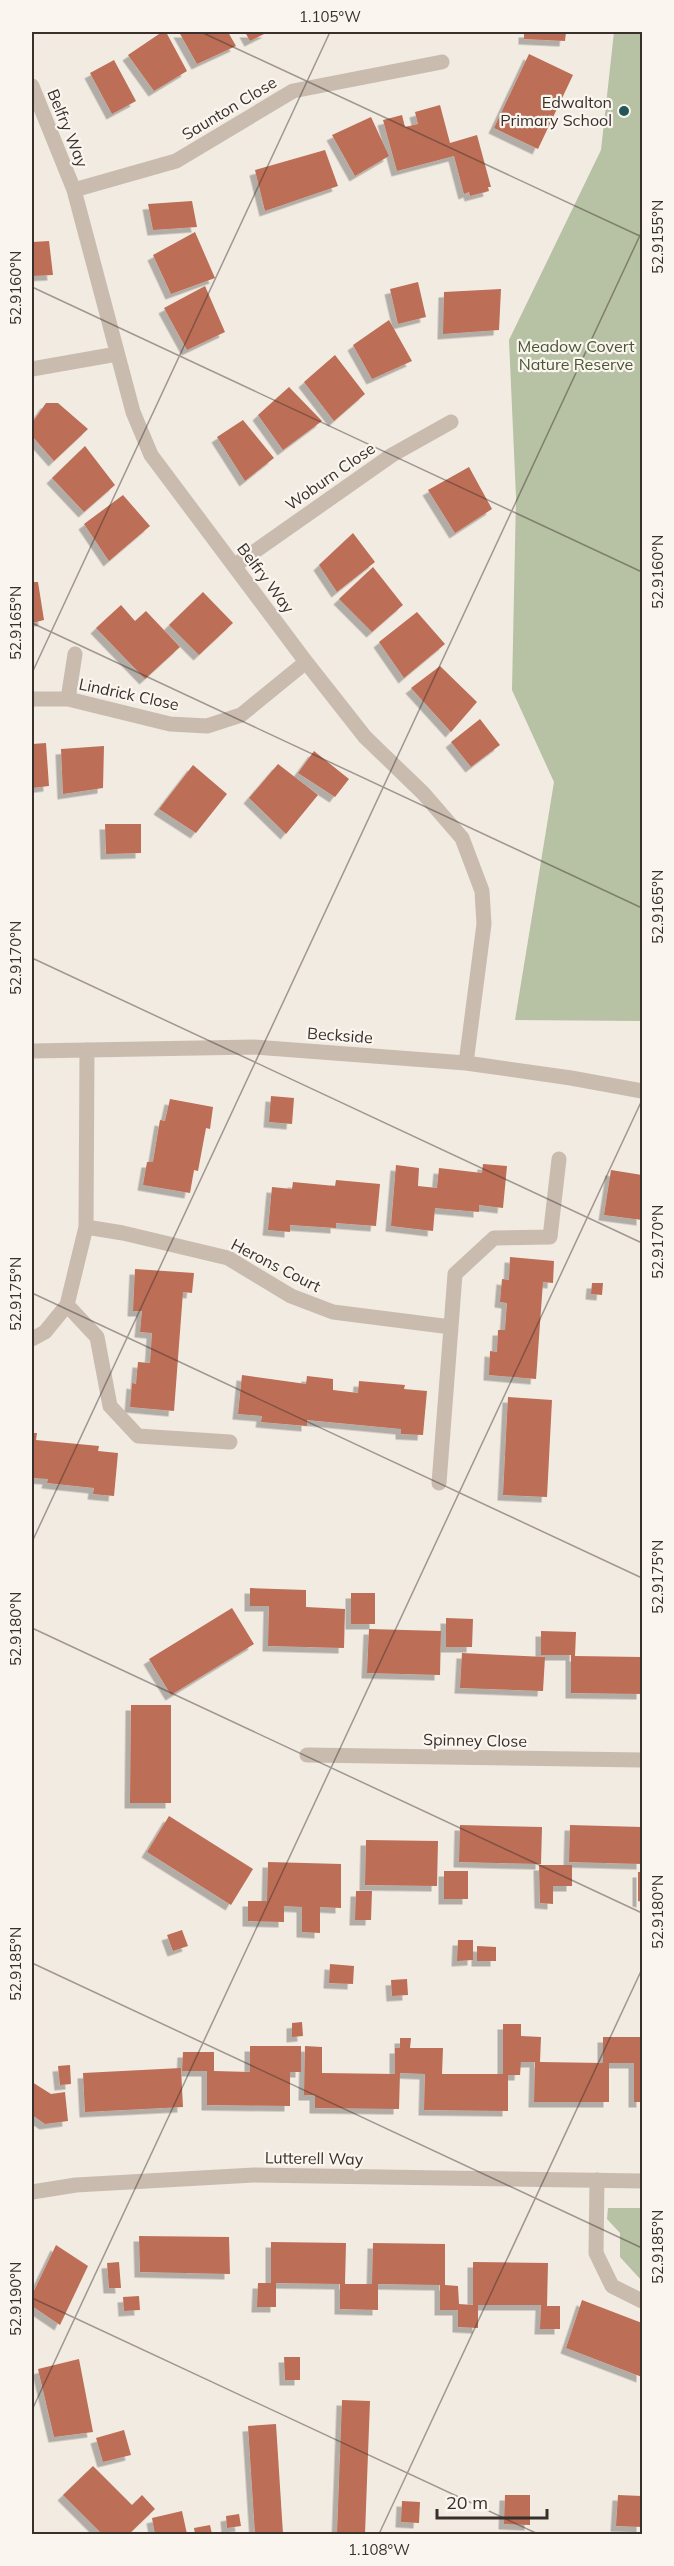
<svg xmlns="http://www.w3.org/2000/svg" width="674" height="2566" viewBox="0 0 674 2566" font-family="Mulish,sans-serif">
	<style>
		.green { fill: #b7c1a3 }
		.building { fill: #bd6e56; filter: url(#shadow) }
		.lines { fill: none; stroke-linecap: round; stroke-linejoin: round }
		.minor { stroke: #cabbaf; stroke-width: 15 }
		.ticks { fill: none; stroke: #39302c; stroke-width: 1.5; stroke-opacity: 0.45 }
		.poi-dot { fill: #245558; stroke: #faf5ef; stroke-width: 2 }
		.labels { text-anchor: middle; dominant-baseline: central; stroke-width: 4.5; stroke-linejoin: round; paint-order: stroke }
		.poi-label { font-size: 16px; fill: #39302c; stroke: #faf5ef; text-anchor: end }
		.street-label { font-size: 16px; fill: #39302c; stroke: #faf5ef }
		.park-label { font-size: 16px; fill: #495632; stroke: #faf5ef }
		.neatline { fill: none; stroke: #39302c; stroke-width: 2 }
		.ticks-label { font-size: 15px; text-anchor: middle; fill: #39302c }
	</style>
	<defs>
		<filter id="shadow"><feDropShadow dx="-5.5" dy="5.5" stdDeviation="0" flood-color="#0004"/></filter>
	</defs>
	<rect width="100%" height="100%" fill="#f2ebe2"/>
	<!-- green -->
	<path class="green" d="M614 32H642V1021L515 1020 554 782 512 690 516 497 509 340 601 150Z
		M608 2208H642V2281L620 2257V2233L607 2219Z"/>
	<!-- building -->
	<path class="building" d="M162 32H166L187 71 154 91 128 55Z
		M179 32H228L236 46 197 64Z
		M245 32H268L250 41Z
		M524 32H566L565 41 524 39Z
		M529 54 573 75 538 149 494 128Z
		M114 60 136 101 112 114 90 73Z
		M440 105 450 143 477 135 491 187H488L489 191 470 196 469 192 464 194 454 156 397 171 383 120 402 115 405 127 418 124 415 112Z
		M371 117 389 156 355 176 332 135Z
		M325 150 338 186 265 211 255 170Z
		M192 201 197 227 153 230 148 204Z
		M195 232 215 278 171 294 153 255Z
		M49 241 53 275 32 276V242Z
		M418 282 426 317 398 324 390 289Z
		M205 286 225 332 187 350 164 308Z
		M501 289 499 330 443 334 444 292Z
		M389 320 412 361 372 379 353 345Z
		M335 355 365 394 334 421 304 382Z
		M289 387 322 421 283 450 258 415Z
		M46 403H58L88 429 54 461 32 436V423Z
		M243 420 274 458 245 481 217 437Z
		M85 446 115 485 84 512 52 478Z
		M469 467 492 509 455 533 428 490Z
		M123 495 150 526 109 561 84 524Z
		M353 533 375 562 337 592 319 565Z
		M373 567 403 605 372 632 339 599Z
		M32 582H38L44 620 32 623Z
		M203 592 233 623 199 655 169 625Z
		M121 605 135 621 146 611 180 647 145 679 96 628Z
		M417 612 445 644 404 678 379 642Z
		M440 666 477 702 451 732 411 688Z
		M480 719 500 745 471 767 451 742Z
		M46 743 49 786 32 788V744Z
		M104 746 103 788 63 794 61 749Z
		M314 751 349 779 335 797 298 773Z
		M278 764 318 795 286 834 249 798Z
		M193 765 227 794 196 833 159 809Z
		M105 824H141V853L106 854Z
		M271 1096 294 1098 292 1124 269 1122Z
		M170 1099 213 1107 210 1129 206 1128 198 1171 194 1170 190 1193 143 1185 147 1162H153L160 1120 165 1121Z
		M483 1164 507 1166 503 1208 479 1205V1212L435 1208 433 1231 391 1226 396 1165 419 1168 418 1186 437 1188 439 1168 482 1173Z
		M611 1170 642 1175V1220L604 1215Z
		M336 1180 380 1184 376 1226 336 1223V1228L290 1225V1232L268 1230 272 1187 292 1189 293 1182 335 1186Z
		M510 1257 554 1261 553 1283 543 1282 536 1379 489 1375 490 1351 497 1352 498 1330H505L507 1303 500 1302 502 1279 509 1280Z
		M135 1269 194 1273 192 1293 183 1292 174 1411 130 1407 132 1383 136 1384 138 1362 150 1363 152 1333 140 1332 142 1311H133Z
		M592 1283H603L602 1295 591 1294Z
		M242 1375 306 1384 307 1376 333 1379V1390L358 1393 359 1381 405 1385 404 1389 427 1391 423 1435 401 1434V1429L307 1420V1426L261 1422 262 1416 238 1414Z
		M508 1397 552 1400 547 1497 503 1495Z
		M32 1433H37L36 1440 99 1446 98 1451 118 1453 114 1496 93 1494 94 1488 47 1483 48 1479 32 1478Z
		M250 1588 306 1590V1607L345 1609 344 1648 268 1646 269 1606H250Z
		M351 1593H375V1624H351Z
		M232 1608 254 1644 171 1695 149 1659Z
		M446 1618 473 1619 472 1647H446Z
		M369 1629 441 1631 440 1675 367 1673Z
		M541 1631 576 1632 575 1656 642 1657V1694L571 1693V1655H541Z
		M462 1653 545 1657 543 1691 460 1688Z
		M131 1705H171V1803H130Z
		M169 1816 253 1869 231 1905 147 1852Z
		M460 1825 542 1827 541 1864 459 1862Z
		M570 1825 642 1827V1864L569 1862Z
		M366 1840 438 1841 437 1886 365 1885Z
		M268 1862 341 1864V1908L320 1907V1933L302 1932V1907L284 1906V1922L248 1921V1901H267Z
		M539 1865H572V1886H553V1904L540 1903Z
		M444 1871H468V1899H444Z
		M638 1872H642V1902L638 1901Z
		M356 1891H372L371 1920H355Z
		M182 1930 188 1946 173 1951 167 1935Z
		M458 1940H473V1960L457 1961Z
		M477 1946 496 1947V1961H477Z
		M330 1964 354 1966 353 1984 329 1983Z
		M407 1979 408 1995 392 1996 391 1980Z
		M302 2022 303 2036 292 2037V2023Z
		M503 2024H521V2036L541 2037 540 2062 603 2063V2037H640L642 2102H634V2063H609V2102H534L535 2062H521L520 2075H508V2111L424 2110 425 2074 400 2073 399 2109 315 2108V2095H304L305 2046 322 2047V2073L395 2074V2048H400V2038H411L410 2048H443L442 2074H503Z
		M250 2046H301V2072H290V2106L207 2105V2071H182L183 2052H214V2071L250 2072Z
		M70 2065 71 2084 60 2085 58 2066Z
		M181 2068 183 2107 85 2112 83 2073Z
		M32 2082 51 2094 65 2092 68 2121 45 2124 32 2115Z
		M139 2236 229 2237 230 2274 140 2272Z
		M271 2242 346 2243 345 2284H372L373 2243 445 2244V2285L458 2286 459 2304 473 2305V2262L548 2263 547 2306H560V2329H540L541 2305H478V2328L458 2327V2310H440V2285L378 2284V2310L340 2309V2284L276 2283V2307H257L258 2283H271Z
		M56 2245 88 2266 60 2325 32 2306V2295Z
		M119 2262 121 2288H109L107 2263Z
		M139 2296 140 2310 124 2311 123 2297Z
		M582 2300 642 2323V2377L566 2348Z
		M284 2357H300V2380H285Z
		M79 2359 93 2432 54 2437 38 2369Z
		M342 2400 370 2401 365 2534H337Z
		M276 2424 283 2534H255L248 2426Z
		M124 2430 131 2455 103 2462 96 2438Z
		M93 2466 132 2505 142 2495 155 2509 129 2534H102L63 2495Z
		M505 2495H530V2525L504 2524Z
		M618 2495 642 2496V2527L616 2526Z
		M402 2501 420 2502 419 2523 401 2522Z
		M182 2511 187 2534H155L152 2518Z
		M239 2514 241 2526 227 2528 226 2516Z
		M210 2525 212 2534H195L194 2528Z
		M407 2532H508V2534H407Z
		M523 2532H572V2534H523Z"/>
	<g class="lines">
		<!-- minor -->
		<path class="minor" d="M32 86 74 190 133 412 151 455 306 662 365 737 423 793 462 838 482 891 484 924 466 1063
			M74 190 176 161 293 91 442 62
			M32 369 117 354
			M234 566 392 455 451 422
			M32 699H68L170 724 207 726 241 715 306 662
			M68 699 75 654
			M32 1051 254 1047 466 1063 571 1078 642 1091
			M86 1227 123 1233 228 1258 291 1296 333 1312 451 1327 455 1274 494 1238 550 1237 559 1159
			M67 1305 97 1337 110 1406 138 1436 230 1442
			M32 1339 45 1332 67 1305 86 1227 87 1050
			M439 1483 451 1327
			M307 1755 642 1760
			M597 2180 596 2253 612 2286 642 2301
			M32 2192 76 2185 254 2175 642 2181"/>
	</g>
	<!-- ticks -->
	<path class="ticks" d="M201 32 642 237M32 287 642 572M32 623 642 908M32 673 330 32M32 958 642 1243M32 1293 642 1578M32 1542 642 231M32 1628 642 1913M32 1963 642 2248M32 2298 538 2534M32 2410 642 1100M379 2534 642 1969"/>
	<!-- markers -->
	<circle class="poi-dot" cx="624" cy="111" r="6"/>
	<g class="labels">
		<!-- poi labels -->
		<g class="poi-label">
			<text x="612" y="102">Edwalton<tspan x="612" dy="18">Primary School</tspan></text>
		</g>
		<!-- street labels -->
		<g class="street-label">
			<text transform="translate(229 108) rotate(-31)">Saunton Close</text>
			<text transform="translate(68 128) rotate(68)">Belfry Way</text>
			<text transform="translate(330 476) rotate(-35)">Woburn Close</text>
			<text transform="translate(266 578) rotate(53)">Belfry Way</text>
			<text transform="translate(129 694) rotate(12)">Lindrick Close</text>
			<text transform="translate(340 1035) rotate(4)">Beckside</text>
			<text transform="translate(276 1265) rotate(27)">Herons Court</text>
			<text transform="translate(475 1740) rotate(1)">Spinney Close</text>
			<text transform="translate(314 2158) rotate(1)">Lutterell Way</text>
		</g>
		<!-- park labels -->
		<g class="park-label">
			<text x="576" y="346">Meadow Covert<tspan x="576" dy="18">Nature Reserve</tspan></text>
		</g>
	</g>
	<!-- border -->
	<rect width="674" height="2566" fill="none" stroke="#faf5ef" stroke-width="66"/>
	<!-- scale -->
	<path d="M437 2509v9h110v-9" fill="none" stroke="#39302c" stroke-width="3"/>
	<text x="446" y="2509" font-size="18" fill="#39302c" stroke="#faf5ef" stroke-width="4.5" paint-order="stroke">20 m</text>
	<rect x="33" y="33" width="608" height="2500" class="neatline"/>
	<g class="ticks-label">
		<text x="330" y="22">1.105°W</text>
		<text transform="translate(658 237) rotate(-90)" y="5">52.9155°N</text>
		<text transform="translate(16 288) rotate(-90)" y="5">52.9160°N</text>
		<text transform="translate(658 572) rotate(-90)" y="5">52.9160°N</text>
		<text transform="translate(16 623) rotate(-90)" y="5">52.9165°N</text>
		<text transform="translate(658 907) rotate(-90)" y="5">52.9165°N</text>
		<text transform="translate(16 958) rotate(-90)" y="5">52.9170°N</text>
		<text transform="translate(658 1242) rotate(-90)" y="5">52.9170°N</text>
		<text transform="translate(16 1294) rotate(-90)" y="5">52.9175°N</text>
		<text transform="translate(658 1577) rotate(-90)" y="5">52.9175°N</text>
		<text transform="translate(16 1629) rotate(-90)" y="5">52.9180°N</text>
		<text transform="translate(658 1912) rotate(-90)" y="5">52.9180°N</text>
		<text transform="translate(16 1964) rotate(-90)" y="5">52.9185°N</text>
		<text transform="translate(658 2247) rotate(-90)" y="5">52.9185°N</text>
		<text transform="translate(16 2299) rotate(-90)" y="5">52.9190°N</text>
		<text x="379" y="2555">1.108°W</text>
	</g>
</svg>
